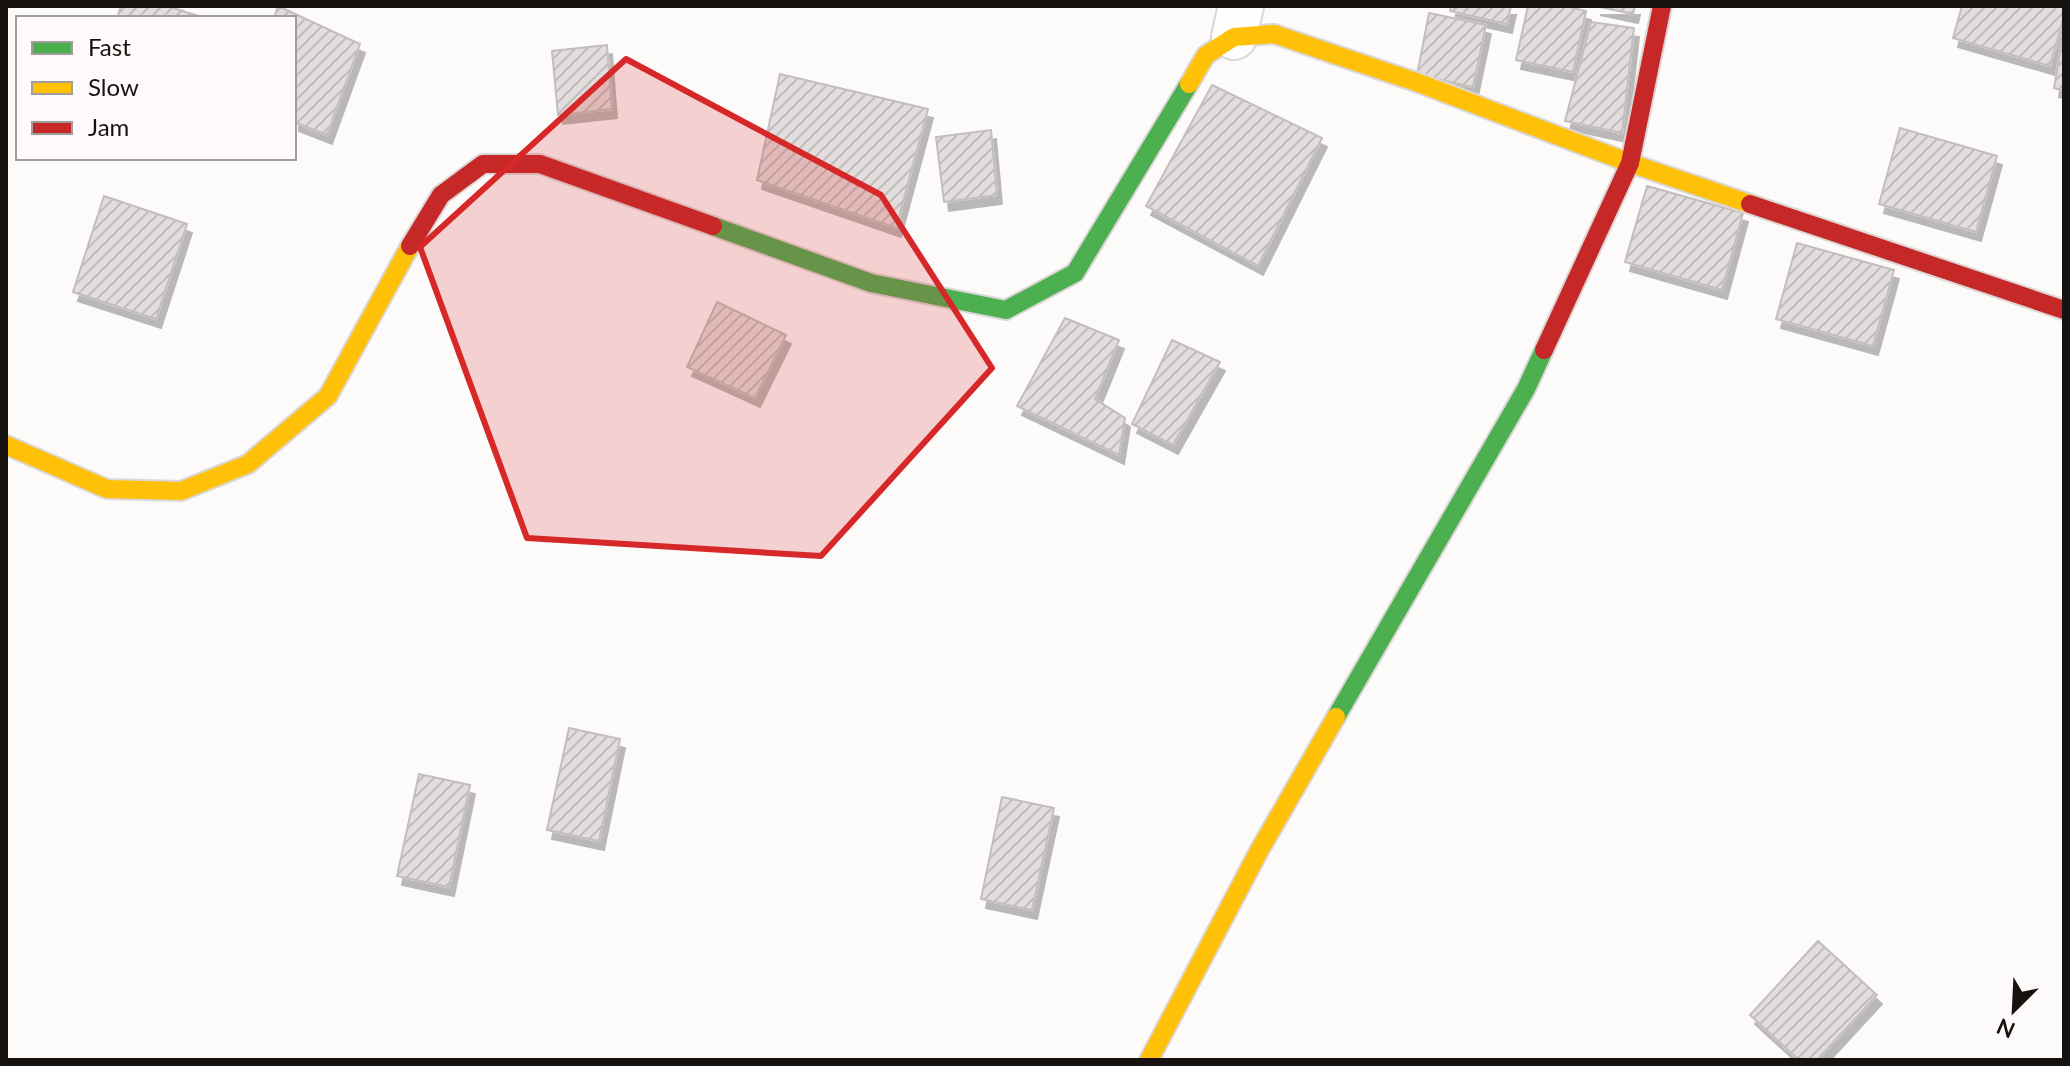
<svg xmlns="http://www.w3.org/2000/svg" width="2070" height="1066" viewBox="0 0 2070 1066" font-family="Lato,sans-serif">
	<style>
		.building { fill: url(#building-hatch); stroke: #c2bebd; stroke-width: 2; filter: url(#shadow) }
		.lines { fill: none; stroke-linecap: round; stroke-linejoin: round }
		.street-casing { stroke: #dbd7d6; stroke-width: 48 }
		.fast-casing { stroke: #dbd7d6; stroke-width: 22 }
		.slow-casing { stroke: #dbd7d6; stroke-width: 22 }
		.jam-casing { stroke: #dbd7d6; stroke-width: 22 }
		.street { stroke: #fffefe; stroke-width: 44 }
		.fast { stroke: #4caf50; stroke-width: 18 }
		.slow { stroke: #ffc107; stroke-width: 18 }
		.jam { stroke: #c62828; stroke-width: 18 }
		.marked { fill: #d62828; fill-opacity: 0.2; stroke: #d62828; stroke-width: 6; stroke-linejoin: round }
	</style>
	<defs>
		<pattern id="building-hatch" width="6" height="6" patternUnits="userSpaceOnUse" patternTransform="scale(2)"><rect width="6" height="6" fill="#e3dedd"/><path d="M-1 1l2-2M0 6l6-6M5 7l2-2" fill="none" stroke="#c2bdbd"/></pattern>
		<filter id="shadow"><feDropShadow dx="5" dy="9" stdDeviation="0" flood-color="#0004"/></filter>
	</defs>
	<rect width="100%" height="100%" fill="#fdfbfa"/>
	<!-- building -->
	<path class="building" d="M121 6H167L205 18H117Z
		M278 6 360 44 327 135 294 122V18H274Z
		M1451 6H1511L1507 24 1450 11Z
		M1528 6H1565L1586 11 1573 72 1516 60Z
		M1595 6H1635L1633 14Z
		M1962 6H2064V16L2050 66 1953 38Z
		M1429 13 1486 25 1473 87 1417 75Z
		M1591 22 1634 28 1622 133 1565 121Z
		M2064 29V91L2054 88Z
		M607 45 612 109 558 115 552 51Z
		M780 74 928 109 896 228 757 180Z
		M1212 85 1322 138 1258 266 1146 206Z
		M1900 128 1997 156 1976 232 1879 204Z
		M991 130 997 195 944 202 936 137Z
		M1647 186 1743 213 1722 290 1625 262Z
		M104 196 187 224 156 319 73 292Z
		M1797 243 1894 270 1873 346 1776 319Z
		M717 302 786 335 755 398 687 367Z
		M1065 318 1119 340 1095 399 1125 418 1119 455 1017 406Z
		M1172 340 1220 362 1173 445 1132 424Z
		M569 728 620 739 599 841 547 830Z
		M419 774 470 785 449 887 397 876Z
		M1002 797 1054 808 1032 910 981 899Z
		M1818 941 1877 995 1817 1060H1799L1750 1015Z"/>
	<g class="lines">
		<defs>
			<path id="street" d="M1234 37 1241 6"/>
			<path id="fast" d="M713 226 871 283 1006 310 1075 273 1189 84
				M1336 717 1526 389 1544 350"/>
			<path id="slow" d="M1189 84 1206 55 1234 37 1274 34 1416 82 1630 163 1750 204
				M6 445 107 489 181 491 248 464 328 396 410 246
				M1149 1060 1259 851 1336 717"/>
			<path id="jam" d="M1750 204 2064 310
				M410 246 441 195 483 164H540L713 226
				M1544 350 1630 163 1662 6"/>
		</defs>
		<!-- street casing -->
		<use href="#street" class="street-casing"/>
		<!-- fast casing -->
		<use href="#fast" class="fast-casing"/>
		<!-- slow casing -->
		<use href="#slow" class="slow-casing"/>
		<!-- jam casing -->
		<use href="#jam" class="jam-casing"/>
		<!-- street -->
		<use href="#street" class="street"/>
		<!-- fast -->
		<use href="#fast" class="fast"/>
		<!-- slow -->
		<use href="#slow" class="slow"/>
		<!-- jam -->
		<use href="#jam" class="jam"/>
	</g>
	<!-- marked area -->
	<path class="marked" d="M626 59 881 195 992 368 821 556 527 538 420 247Z"/>
	<!-- border -->
	<rect width="2070" height="1066" fill="none" stroke="#171110" stroke-width="16"/>
	<!-- legend -->
	<rect x="16" y="16" width="280" height="144" fill="#fefaf9" stroke="#a29d9c" stroke-width="2"/>
	<rect x="32" y="42" width="40" height="12" fill="#4caf50" stroke="#a29d9c" stroke-width="2"/>
	<text x="88" y="56" font-size="24" fill="#171110">Fast</text>
	<rect x="32" y="82" width="40" height="12" fill="#ffc107" stroke="#a29d9c" stroke-width="2"/>
	<text x="88" y="96" font-size="24" fill="#171110">Slow</text>
	<rect x="32" y="122" width="40" height="12" fill="#c62828" stroke="#a29d9c" stroke-width="2"/>
	<text x="88" y="136" font-size="24" fill="#171110">Jam</text>
	<!-- north arrow -->
	<g transform="translate(2014 1010) rotate(204)" stroke="#fefaf9" stroke-width="6" paint-order="stroke">
	<path d="M0-6L14 30L0 20L-14 30Z" fill="#171110"/>
	<text y="-12" font-size="22" font-weight="bold" text-anchor="middle" fill="#171110">N</text>
	</g>
</svg>
